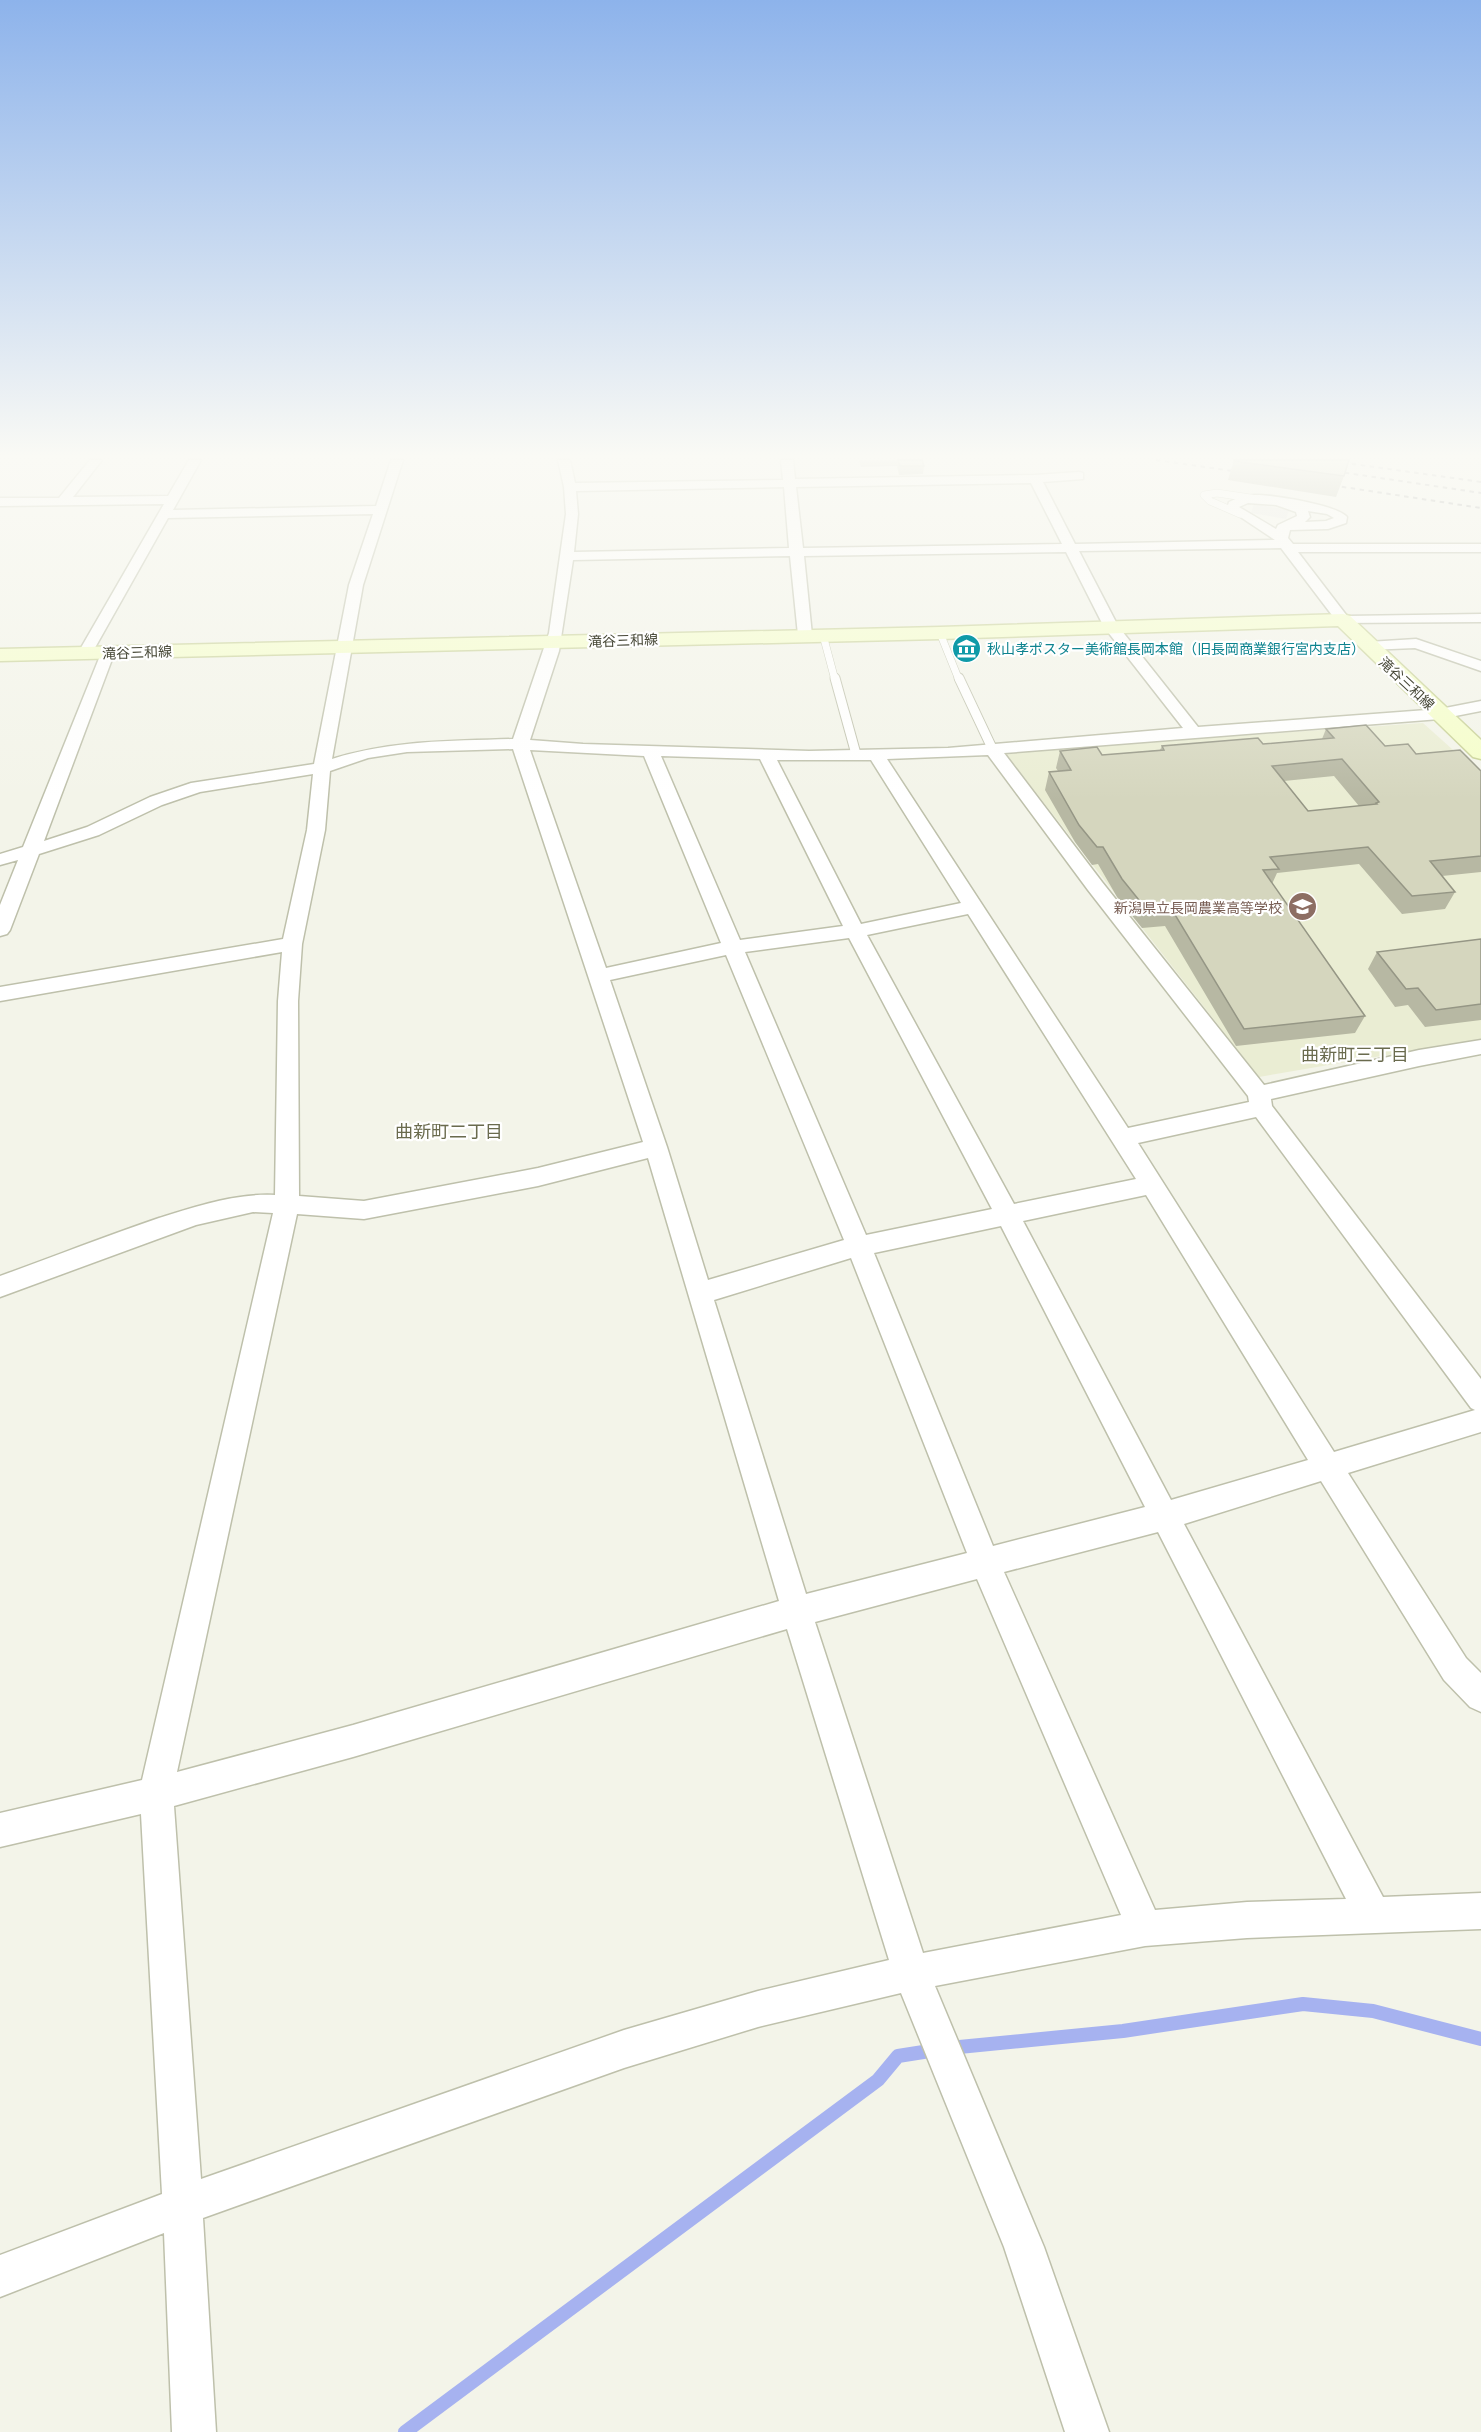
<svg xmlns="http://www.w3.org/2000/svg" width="1481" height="2432" viewBox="0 0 1481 2432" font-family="Commissioner,'Noto Sans JP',sans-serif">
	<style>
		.education { fill: #eaedd3 }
		.parking { fill: #e6e6e0 }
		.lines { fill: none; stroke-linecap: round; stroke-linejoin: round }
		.stream { stroke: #a6b2f0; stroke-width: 14 }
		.lane-far1-casing { stroke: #bec0ab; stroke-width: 8 }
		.lane-casing { stroke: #bec0ab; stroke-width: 11 }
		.street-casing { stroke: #bec0ab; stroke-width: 3 }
		.secondary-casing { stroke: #c8d196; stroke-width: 3 }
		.lane-far1 { stroke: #fff; stroke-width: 7 }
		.lane { stroke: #fff; stroke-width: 9 }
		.street { fill: #fff; fill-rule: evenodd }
		.secondary { fill: #f5fec9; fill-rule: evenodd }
		.rail { stroke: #979797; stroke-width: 2; stroke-dasharray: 4.5 4.5; stroke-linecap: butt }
		.wall { fill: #b7b8a3; fill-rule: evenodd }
		.building { fill: #d5d6be; stroke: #959685; stroke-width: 1.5; fill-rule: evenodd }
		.labels { text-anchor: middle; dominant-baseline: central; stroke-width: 4.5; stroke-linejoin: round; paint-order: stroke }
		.far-street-label { font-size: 14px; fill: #474837; stroke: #fff }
		.far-culture-label { font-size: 14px; fill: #0d838f; stroke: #fff; text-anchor: start }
		.far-education-label { font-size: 14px; fill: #785e54; stroke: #fff; text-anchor: end }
		.neighbourhood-label { font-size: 18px; fill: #6a6b4e; stroke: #fff }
	</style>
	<rect width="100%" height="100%" fill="#f3f4e9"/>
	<!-- education -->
	<path class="education" d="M1423 723 1481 775V1039L1259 1077 1004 752Z"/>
	<!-- parking -->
	<path class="parking" d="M1254 504 1289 510 1286 519 1251 513Z"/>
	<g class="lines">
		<!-- stream -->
		<path class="stream" d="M949 2048 1123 2031 1303 2004 1373 2011 1481 2039
			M405 2432 878 2080 898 2056 936 2050"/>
		<defs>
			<path id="lane-far1" d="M1240 514 1210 501 1204 495 1217 493 1257 499
				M940 633 959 680
				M823 635 835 680"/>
			<path id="lane" d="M835 678 856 754
				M959 678 992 748"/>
			<path id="street" d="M90 460H102L73 497 168 496 189 460H201L173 510 376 506 391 460H403L363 585 332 759C393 740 450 741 513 739L549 633 566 514 564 487 558 460H570L575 483 783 480 781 460H793L795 479 1035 475 1079 472 1083 473V479L1043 482 1075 544 1275 540 1227 508 1229 502C1237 498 1246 495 1256 495 1273 495 1337 505 1347 517L1346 523 1328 529 1290 530 1288 538 1293 544H1481V552H1298L1347 616 1481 614V622L1338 623 1281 548 1079 551 1118 626 1198 727 1440 709 1481 701V711L1440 719 1004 753 1102 882 1264 1085 1419 1050 1481 1040V1054L1419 1066 1271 1099 1272 1106 1481 1379V1432L1348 1473 1466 1658 1481 1673V1712L1470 1707 1444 1680 1321 1481 1184 1524 1383 1897 1481 1893V1929L1247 1938 1145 1946 935 1986 1044 2247 1109 2432H1065L1004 2247 901 1993 758 2027 624 2068 203 2218 216 2432H172L164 2233 0 2297V2255L162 2194 141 1814 0 1847V1813L142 1780 273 1213 253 1212 196 1225 0 1297V1276C53 1257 106 1236 159 1218 197 1206 236 1193 275 1195L278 1001 282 952 0 1001V987L283 939 307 830 313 774 200 792 162 805 99 835 39 854 10 930 7 934 0 936V905L18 860 0 865V854L23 847 102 651 107 650 114 654 44 841 87 827 150 797 191 783 314 764 349 585 373 514 168 518 92 653 85 657 78 653 164 504 0 506V498H59ZM1031 483 1062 544 803 548 796 487ZM784 487 789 548 574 552 578 514 576 491ZM1248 503 1276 505 1296 512 1297 516 1278 525 1276 529 1239 507ZM1308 511 1327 514 1334 518 1326 521 1305 522 1310 517ZM1066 552 1104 627 1183 728 948 748 809 751 583 744 530 740 559 651 573 560 790 556 798 635 805 639 812 635 804 556ZM513 749 643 1142 538 1168 364 1201 299 1196 298 1001 302 944 325 830 330 771 368 758 407 752ZM530 750 644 756 721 943 606 968ZM988 755 1088 890 1248 1096 1249 1102 1128 1128 887 759ZM661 756 760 759 843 926 740 940ZM777 760H871L961 903 861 924ZM968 914 1136 1179 1014 1204 867 935ZM849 938 992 1209 866 1235 745 952ZM726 955 844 1240 708 1280 667 1147 610 980ZM1256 1117 1471 1408 1475 1410 1334 1452 1138 1143ZM648 1158 779 1601 353 1725 177 1772 297 1214 364 1219 538 1186ZM1146 1195 1308 1460 1171 1500 1023 1221ZM1001 1226 1145 1507 993 1546 874 1253ZM851 1258 967 1553 806 1594 714 1300ZM1158 1532 1346 1899 1247 1902 1155 1910 1004 1572ZM977 1579 1121 1915 923 1953 815 1622ZM787 1629 889 1960 758 1991 624 2030 201 2179 174 1806 353 1757Z
				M1416 639 1481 661V671L1415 648 1368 650 1361 646 1368 642Z"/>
			<path id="secondary" d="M1343 614 1350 616 1481 740V759L1473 757 1338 626 940 639 0 661V649L940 627Z"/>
		</defs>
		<!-- lane-far1 casing -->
		<use href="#lane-far1" class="lane-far1-casing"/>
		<!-- lane casing -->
		<use href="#lane" class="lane-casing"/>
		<!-- street casing -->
		<use href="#street" class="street-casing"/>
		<!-- secondary casing -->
		<use href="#secondary" class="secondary-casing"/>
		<!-- lane-far1 -->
		<use href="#lane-far1" class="lane-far1"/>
		<!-- lane -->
		<use href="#lane" class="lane"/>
		<!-- street -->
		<use href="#street" class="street"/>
		<!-- secondary -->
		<use href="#secondary" class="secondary"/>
		<!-- rail -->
		<path class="rail" d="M1156 460 1247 473
			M1325 460 1481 482
			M1327 470 1481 493
			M1324 484 1481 508"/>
	</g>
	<!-- wall -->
	<path class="wall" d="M859 460H922L924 466 923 474 899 475 897 466 861 467Z
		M1234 460 1344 476 1336 497 1228 480Z
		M1326 729 1385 746 1481 771V872L1442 876 1455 892 1445 909 1402 914 1359 864 1277 873 1272 884 1365 1016 1355 1033 1236 1046 1165 926 1142 928 1117 897 1098 864 1092 865 1075 842 1045 790 1049 772 1058 771 1056 768 1060 751 1102 755 1160 750 1162 746 1263 744 1322 739ZM1334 776 1359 806 1308 811 1284 781Z
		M1481 939V1020L1425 1027 1408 1005 1395 1007 1368 969 1377 952Z"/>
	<!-- building -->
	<path class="building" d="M898 460H922L924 466H900Z
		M1234 460H1349L1344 476 1234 461Z
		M1366 725 1385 746 1408 744 1416 754 1460 750 1481 771V856L1430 861 1455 892 1412 896 1368 847 1270 857 1279 869 1263 870 1365 1016 1244 1029 1171 908 1147 910 1122 879 1103 847H1097L1079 825 1049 772 1071 770 1060 751 1097 747 1102 755 1164 750 1162 746 1258 738 1263 744 1334 738 1326 729ZM1342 759 1379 802 1376 803 1377 804 1308 811 1272 766Z
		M1481 939V1004L1436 1010 1418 988 1406 989 1377 952Z"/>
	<!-- sky -->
	<linearGradient id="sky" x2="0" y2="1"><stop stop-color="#8db3eb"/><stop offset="0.57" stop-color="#fafaf5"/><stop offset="1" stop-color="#fafaf5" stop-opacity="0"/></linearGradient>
	<rect width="1481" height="800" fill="url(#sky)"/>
	<!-- icons -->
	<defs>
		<symbol id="museum-disc" viewBox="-11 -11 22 22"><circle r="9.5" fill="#0f9aa8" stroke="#fff"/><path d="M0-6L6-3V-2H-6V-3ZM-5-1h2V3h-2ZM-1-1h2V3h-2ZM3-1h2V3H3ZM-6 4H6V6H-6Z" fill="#fff"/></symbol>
		<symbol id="school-disc" viewBox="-11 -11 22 22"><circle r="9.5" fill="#8d6e63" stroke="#fff"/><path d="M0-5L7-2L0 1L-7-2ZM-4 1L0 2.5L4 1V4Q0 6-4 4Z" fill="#fff"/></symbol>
	</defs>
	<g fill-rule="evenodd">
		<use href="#museum-disc" x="950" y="632" width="33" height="33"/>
		<use href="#school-disc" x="1286" y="890" width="33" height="33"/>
	</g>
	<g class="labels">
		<!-- far-street labels -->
		<g class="far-street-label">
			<text transform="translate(623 640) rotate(-2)">滝谷三和線</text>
			<text transform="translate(137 652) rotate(-2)">滝谷三和線</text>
			<text transform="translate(1407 683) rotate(43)">滝谷三和線</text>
		</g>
		<!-- far-culture labels -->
		<g class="far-culture-label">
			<text x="987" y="648">秋山孝ポスター美術館長岡本館（旧長岡商業銀行宮内支店）</text>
		</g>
		<!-- far-education labels -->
		<g class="far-education-label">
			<text x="1282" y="907">新潟県立長岡農業高等学校</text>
		</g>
		<!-- neighbourhood labels -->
		<g class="neighbourhood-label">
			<text x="1355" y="1054">曲新町三丁目</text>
			<text x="449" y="1131">曲新町二丁目</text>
		</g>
	</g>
</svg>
